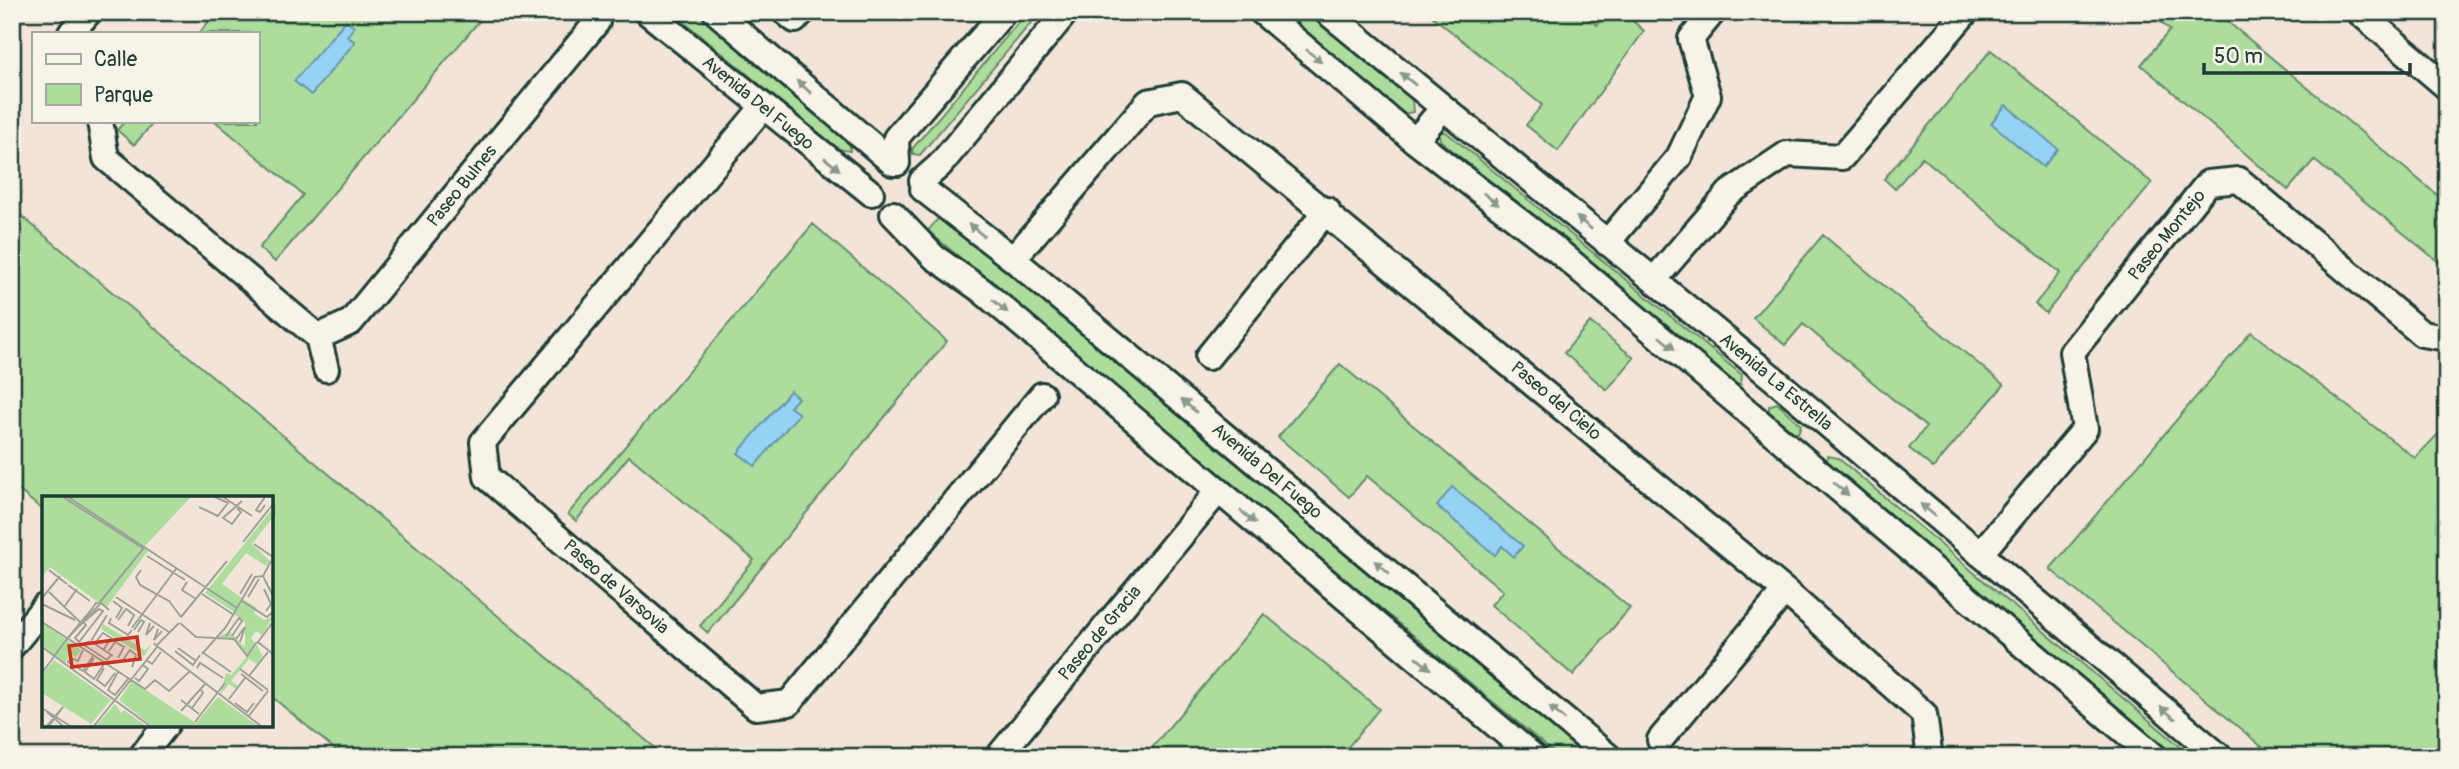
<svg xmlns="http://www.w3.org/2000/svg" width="2459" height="769" viewBox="0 0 2459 769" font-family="Pangolin,sans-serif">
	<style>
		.green { fill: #acdd9d; stroke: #668d68; stroke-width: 2 }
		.water { fill: #96d2f6; stroke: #6696a8; stroke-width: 2 }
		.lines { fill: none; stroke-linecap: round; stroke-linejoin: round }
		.minor-casing { stroke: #1f3d34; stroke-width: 30 }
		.minor { stroke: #f7f3e8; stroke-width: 24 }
		.oneway { fill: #8b988e }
		.labels { text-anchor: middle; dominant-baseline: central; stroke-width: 5; stroke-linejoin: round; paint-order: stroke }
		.street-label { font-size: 18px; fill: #1f3d34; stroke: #f7f3e8 }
		.inset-road { fill: none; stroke: #9ea198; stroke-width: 2 }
		.view { fill: #c8321e; fill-opacity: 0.15; stroke: #c8321e; stroke-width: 3.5 }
		.inset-edge { fill: none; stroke: #1f3d34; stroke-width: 3.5 }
	</style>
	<rect width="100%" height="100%" fill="#f3e4da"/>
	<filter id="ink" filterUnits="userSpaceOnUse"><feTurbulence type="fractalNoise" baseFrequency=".0143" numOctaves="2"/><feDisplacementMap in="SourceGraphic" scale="14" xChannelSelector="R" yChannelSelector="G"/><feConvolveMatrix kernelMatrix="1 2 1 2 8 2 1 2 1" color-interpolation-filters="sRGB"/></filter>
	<g filter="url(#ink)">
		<!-- green -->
		<path class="green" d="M217 12H487L275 262 259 248 303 195 215 121H257V33H199Z
			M672 12H696L850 142V151L838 149Z
			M1027 12H1040L920 155 913 154 912 149Z
			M1283 12H1306L1412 100 1413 112 1404 114Z
			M1427 12H1581L1597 25 1608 12H1623L1644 31 1558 151 1526 125 1542 105Z
			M2149 12H2216L2447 203V269L2314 160 2288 190 2141 65 2170 30Z
			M1991 50 2152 183 2046 313 2035 304 2060 273 1922 157 1895 189 1884 179Z
			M125 121H155L134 145 117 130Z
			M1439 132H1446L1742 375 1741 384 1734 385 1440 140Z
			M12 208 666 757H344L271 696V498H44V511L12 485Z
			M940 216 1587 757H1559L928 231Z
			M813 224 947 341 708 633 700 626 754 560 629 456 576 521 568 514Z
			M1823 235 2004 385 1933 468 1909 448 1926 427 1803 324 1785 345 1753 318Z
			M1590 322 1634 358 1607 390 1564 353Z
			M2251 332 2415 458 2447 425V757H2274L2050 569Z
			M1340 364 1630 608 1573 675 1491 605 1503 591 1367 476 1349 497 1278 437Z
			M1777 403 1801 425 1798 433 1788 431 1769 413V406Z
			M1827 456 1838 458 2193 757H2176L1827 461Z
			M1264 614 1379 709 1340 757H1144Z"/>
		<!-- water -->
		<path class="water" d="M346 20 354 27 347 36 355 42 311 95 294 81Z
			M2006 105 2058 149 2043 167 1991 123Z
			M790 391 798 398 790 407 799 414 755 466 738 453Z
			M1452 487 1523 546 1514 557 1502 546 1495 555 1437 506Z"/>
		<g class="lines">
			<defs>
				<path id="minor" d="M647 12 871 193
					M716 12 893 163
					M785 12 795 20 802 12
					M1262 12 1415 141 1558 251 2155 757
					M1327 12 1774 379 2220 757
					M2359 12 2447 87
					M71 33 89 12
					M763 107 483 442 487 477 756 707 789 703 1042 395
					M100 121 106 158 318 337 351 322 597 22
					M1415 141 1443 108
					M897 163 896 138 1004 12
					M922 181 940 165 1066 12
					M923 189 1013 259 1609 757
					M893 214 934 257 981 290 1534 757
					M1607 243 1679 157 1708 96 1691 39 1713 12
					M1013 259 1148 102 1182 95 1785 591 1924 714 1929 751 1924 757
					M1654 280 1729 193 1787 154 1842 157 1966 12
					M318 337 326 369
					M1208 357 1327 210
					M1980 554 2085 429 2072 352 2208 183 2239 180 2422 334 2447 338
					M12 646 44 607
					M1660 740 1785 591
					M141 757 166 725
					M998 757 1218 491"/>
			</defs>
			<!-- minor casing -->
			<use href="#minor" class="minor-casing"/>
			<!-- minor -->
			<use href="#minor" class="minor"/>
		</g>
		<!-- one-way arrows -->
		<defs><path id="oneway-solid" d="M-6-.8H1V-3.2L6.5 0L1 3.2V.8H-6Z" transform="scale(1.75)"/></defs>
		<g class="oneway">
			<use href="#oneway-solid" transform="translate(1314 56) rotate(40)"/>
			<use href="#oneway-solid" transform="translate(1408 79) rotate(-141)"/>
			<use href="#oneway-solid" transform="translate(804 87) rotate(-139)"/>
			<use href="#oneway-solid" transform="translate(832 164) rotate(39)"/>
			<use href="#oneway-solid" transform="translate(1491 199) rotate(38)"/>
			<use href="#oneway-solid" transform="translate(1584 223) rotate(-141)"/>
			<use href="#oneway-solid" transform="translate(976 230) rotate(-142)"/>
			<use href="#oneway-solid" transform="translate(1000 306) rotate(40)"/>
			<use href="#oneway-solid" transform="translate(1667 343) rotate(40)"/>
			<use href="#oneway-solid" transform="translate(1189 406) rotate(-140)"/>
			<use href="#oneway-solid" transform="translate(1841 489) rotate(40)"/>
			<use href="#oneway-solid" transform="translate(1928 510) rotate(-140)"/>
			<use href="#oneway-solid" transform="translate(1248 517) rotate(40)"/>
			<use href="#oneway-solid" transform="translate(1382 567) rotate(-140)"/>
			<use href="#oneway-solid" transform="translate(1423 663) rotate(40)"/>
			<use href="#oneway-solid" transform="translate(1557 713) rotate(-140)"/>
			<use href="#oneway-solid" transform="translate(2168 713) rotate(-140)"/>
		</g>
	</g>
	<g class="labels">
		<!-- street labels -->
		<g class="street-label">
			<text transform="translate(758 103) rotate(39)">Avenida Del Fuego</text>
			<text transform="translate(462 186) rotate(-51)">Paseo Bulnes</text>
			<text transform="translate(2167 235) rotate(-51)">Paseo Montejo</text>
			<text transform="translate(1776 382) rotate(40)">Avenida La Estrella</text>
			<text transform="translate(1556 401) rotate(40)">Paseo del Cielo</text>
			<text transform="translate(1267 471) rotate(40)">Avenida Del Fuego</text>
			<text transform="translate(616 587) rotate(41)">Paseo de Varsovia</text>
			<text transform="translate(1100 633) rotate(-50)">Paseo de Gracia</text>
		</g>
	</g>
	<!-- overview -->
	<g transform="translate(42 496)">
		<rect width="231" height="231" fill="#f3e4da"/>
		<path d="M0 1H149L103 50 106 55 64 112 8 71 0 81ZM231 12V21L210 48 228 65 224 70 204 57 180 88 200 102 192 116 163 97ZM201 103 215 112 212 117 222 124 231 121 220 139 214 135 209 142 214 148 205 159 196 146 176 140 188 136 203 151V126L192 118ZM0 126 39 154 34 161 29 158 23 167 0 151ZM61 128 103 154 109 149 102 160 59 133ZM215 149 221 161 215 168 207 163 189 185 196 190 194 193 187 188 178 199 184 177 189 179ZM12 164 69 204 49 228 0 197V179ZM90 185 154 227 176 201 216 230H110L77 204ZM73 208 79 217 82 214 104 230H54Z" fill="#acdd9d"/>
		<path class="inset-road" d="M21 1 102 53M26 1 195 112M173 1 186 7 175 21M181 1 210 20M223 9 218 16 214 14 223 1M157 11 176 20M195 12 199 16 190 28 181 22 200 5M201 46 231 8M212 48 231 61M105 60 143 84M229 65 221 80 231 100M7 74 25 88M99 74 94 81 98 89 127 105 139 121M145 86 140 94 154 103M26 89 48 105M222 93 229 108 224 115M7 96 38 126M160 98 192 119M198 98 210 78M74 101 127 136M206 101 217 83M0 102 18 80M71 105 80 112 74 122M200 105 225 121 231 116M54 107 58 108 24 144 50 113ZM0 108 33 124M22 111 35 93M67 114 58 106 101 53M139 121 185 65M69 122 67 127 86 139 90 134M76 124 84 113 92 119 86 130M0 126 25 142M41 126 44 129 33 142 37 146 61 115 57 113 43 125M231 126 216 146 231 158M108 127 104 139 112 130M138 127 154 141 192 143 205 160 215 146M90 132 134 73M116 133 112 144 120 135M92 134 99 124 102 126 96 136M184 140 197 122 200 125 190 140M25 142 103 193 113 184 127 195 148 175M194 143 203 131 198 146M47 145 42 149 65 164 69 159M49 145 65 119M50 146 71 160M54 146 61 137 69 142 62 153M115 149 137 127M115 150 219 230M0 151 108 230M136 152 154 165M41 154 36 165 29 162 26 166 41 175 51 160M67 155 73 146 82 151 76 162M133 155 151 169 158 159M160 156 189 176M160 158 184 131 213 81 222 80M52 162 43 176 52 183 62 168M81 164 88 154 94 159 90 171M104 164 110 168 119 156M62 172 55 184 63 190 73 177M155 172 158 167 181 182M198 173 226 194M76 176 66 194 73 199 86 183M0 177 24 144M199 178 221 195M207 180 226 156M93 182 97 185 106 173 101 169M187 203 203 182M139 204 157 218M193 207 205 216 212 207M0 212 28 230M150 212 161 197 159 194M139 215 163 188M5 216 21 230M206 221 226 195M153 226 183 187M5 230 21 211 7 230M52 230 115 151 112 147"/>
		<path class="view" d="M95 141 98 163 30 171 27 150Z"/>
		<rect width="231" height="231" class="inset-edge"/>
	</g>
	<!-- margin -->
	<rect width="2459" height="769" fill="none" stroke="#f7f3e8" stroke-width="42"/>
	<rect x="21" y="21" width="2417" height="727" fill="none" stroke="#1f3d34" stroke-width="2.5" filter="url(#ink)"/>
	<!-- legend -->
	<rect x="32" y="32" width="228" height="91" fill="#f7f3e8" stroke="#a1aaa0" stroke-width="2"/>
	<rect x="46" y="54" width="35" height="10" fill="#f7f3e8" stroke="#a1aaa0" stroke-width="2"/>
	<text x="94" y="66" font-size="21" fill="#1f3d34">Calle</text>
	<rect x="46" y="84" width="35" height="21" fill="#acdd9d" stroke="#a1aaa0" stroke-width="2"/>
	<text x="94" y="102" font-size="21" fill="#1f3d34">Parque</text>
	<!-- scale -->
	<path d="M2204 63v10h206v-10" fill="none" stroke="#1f3d34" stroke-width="3.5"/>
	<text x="2214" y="63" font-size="21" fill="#1f3d34" stroke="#f7f3e8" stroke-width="5" paint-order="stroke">50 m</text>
</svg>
